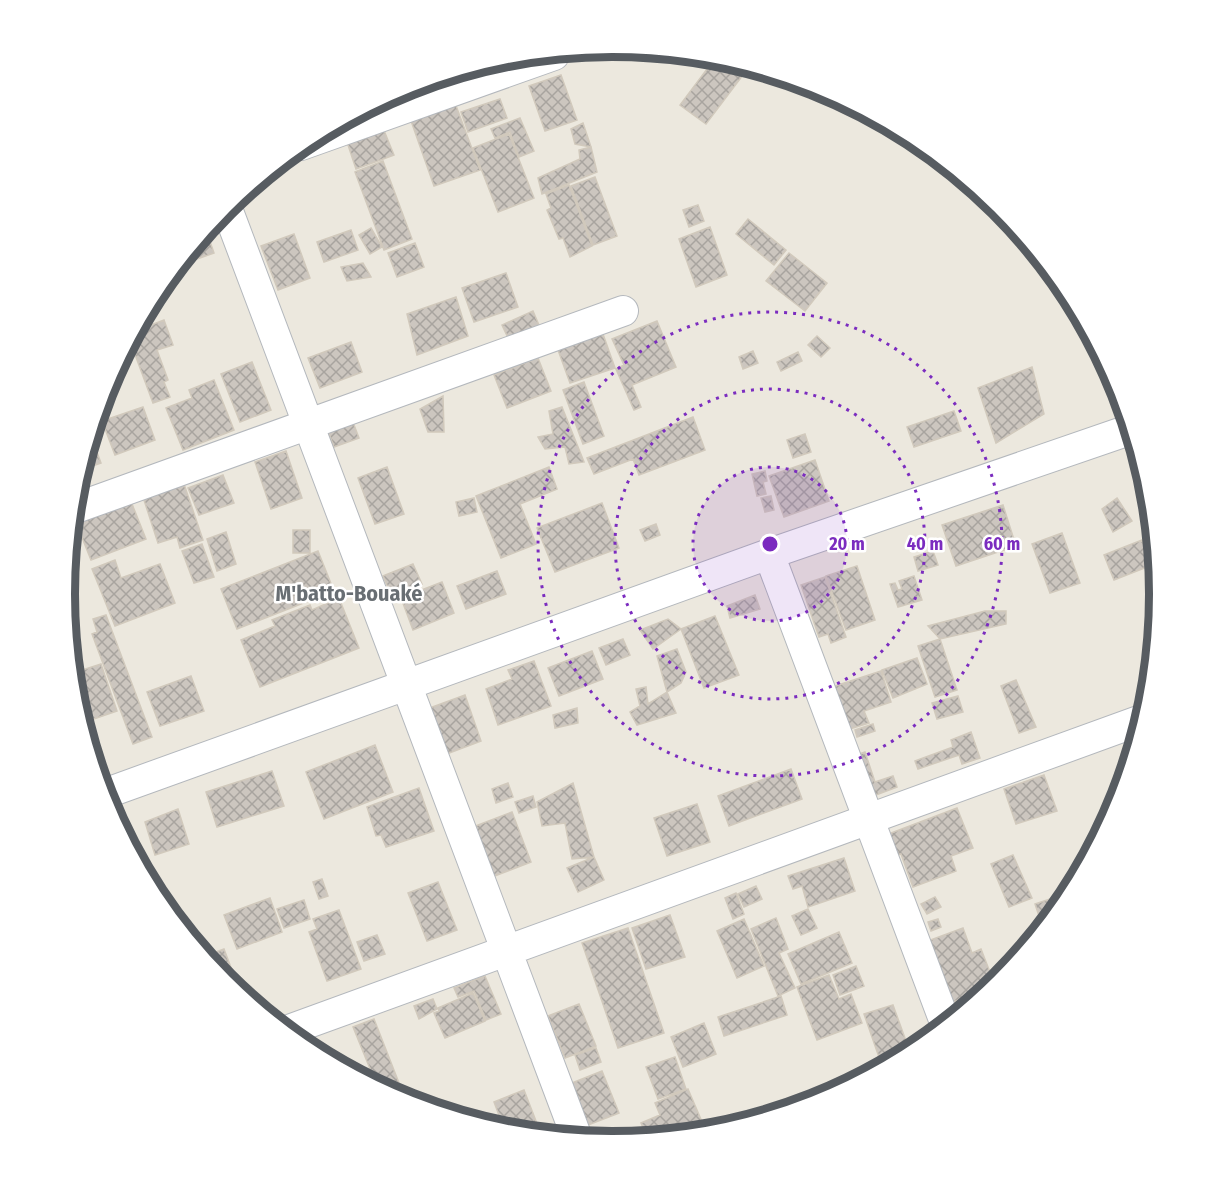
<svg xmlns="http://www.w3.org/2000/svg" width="1225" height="1188" viewBox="0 0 1225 1188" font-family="'Fira Sans Condensed',sans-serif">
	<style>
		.building { fill: url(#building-cross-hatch); stroke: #d1c9bc; stroke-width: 1.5 }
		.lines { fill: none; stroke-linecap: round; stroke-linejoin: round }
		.minor-casing { stroke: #b4b8bd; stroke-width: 32 }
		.minor { stroke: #fff; stroke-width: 30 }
		.ring { fill: none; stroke: #7b2cbf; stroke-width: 3; stroke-dasharray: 3 6 }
		.labels { text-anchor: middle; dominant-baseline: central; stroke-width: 5; stroke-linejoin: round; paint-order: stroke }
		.quarter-label { font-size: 22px; font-weight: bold; fill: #686e73; stroke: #fff }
		.rim { fill: none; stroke: #575c61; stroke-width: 8 }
		.centre { fill: #7b2cbf; stroke: #fff; stroke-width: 3 }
		.ring-label { font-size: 18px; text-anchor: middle; font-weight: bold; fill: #7b2cbf; stroke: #fff; stroke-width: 5; stroke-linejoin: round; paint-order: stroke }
	</style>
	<defs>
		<pattern id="building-cross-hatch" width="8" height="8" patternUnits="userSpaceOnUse" patternTransform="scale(1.5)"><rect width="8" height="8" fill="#ccc6bf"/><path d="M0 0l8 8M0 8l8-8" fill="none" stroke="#a8a49f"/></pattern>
	</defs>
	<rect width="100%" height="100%" fill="#ece8de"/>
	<!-- building -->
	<path class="building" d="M716 57 743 75 706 124 680 105Z
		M561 75 577 120 545 131 529 86Z
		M500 99 507 118 468 132 461 112Z
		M455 103 480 170 434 186 410 118Z
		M520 118 534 151 519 157 510 132 495 138 491 129Z
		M583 123 591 147 575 144 571 129Z
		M383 128 394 155 356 169 347 142Z
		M509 134 534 198 498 212 473 148Z
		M591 147 597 172 542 194 538 178 580 159 579 150Z
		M383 161 412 239 384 250 355 172Z
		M595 177 617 236 593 245 571 186Z
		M569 185 592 246 570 257 563 238 559 239 547 210 551 208 546 194Z
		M698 205 704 221 689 227 683 210Z
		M748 219 786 250 774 265 736 234Z
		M710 227 727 275 696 287 679 239Z
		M371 228 382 247 370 254 359 235Z
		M206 230 214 253 183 264 182 260Z
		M351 230 358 250 324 262 317 242Z
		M294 234 310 278 278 290 261 246Z
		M415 243 424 267 397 277 388 253Z
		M789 253 827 283 805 311 766 281Z
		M363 263 371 277 347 281 341 267Z
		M506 273 518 307 474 322 462 288Z
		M456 297 468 336 417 355 407 314Z
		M533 311 541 330 511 344 502 325Z
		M164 320 173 345 157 350 168 380 164 382 170 397 153 403 130 341 135 331Z
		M657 321 676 367 632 385 641 407 634 410 616 369 624 365 612 339Z
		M603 334 615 368 570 383 558 350Z
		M817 336 830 348 821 357 808 345Z
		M351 342 362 372 320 388 308 358Z
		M753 351 758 363 743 369 739 357Z
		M798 352 802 361 781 371 777 362Z
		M538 358 551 391 507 408 494 375Z
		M252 362 271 410 240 422 221 374Z
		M1032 367 1044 414 996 443 978 388Z
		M214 380 234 430 183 450 166 408 192 398 189 390Z
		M584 382 604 436 583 444 563 390Z
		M443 396 444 432H428L420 409Z
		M143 407 155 440 115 455 102 421Z
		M562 407 584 462 569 464 565 447 545 449 538 437 553 434 549 411Z
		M954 411 961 431 914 447 907 427Z
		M351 417 359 438 334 447 326 426Z
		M693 417 705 450 639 475 633 459 594 474 587 458Z
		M805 434 811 452 793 458 787 440Z
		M91 436 101 463 81 470Z
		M286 451 302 498 271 509 255 462Z
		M815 460 829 501 784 517 769 476Z
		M387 467 404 514 375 524 358 478Z
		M549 467 557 489 520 504 536 544 501 558 476 496Z
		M765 471 767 481 763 482 766 494 757 496 752 474Z
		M223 475 234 503 199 515 188 488Z
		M183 481 203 540 180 548 177 537 158 543 142 494Z
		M771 496 774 510 765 512 761 498Z
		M474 498 477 512 459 516 456 502Z
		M1117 498 1132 521 1113 532 1102 509Z
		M130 499 146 539 91 560 75 520Z
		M602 503 619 548 555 572 537 528Z
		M1003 505 1016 546 956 566 942 525Z
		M656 524 660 535 645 541 640 530Z
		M293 530H310V553H293Z
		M226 532 236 564 217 571 207 539Z
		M1062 533 1080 583 1050 593 1032 544Z
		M1142 540 1152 565 1114 580 1104 555Z
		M202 544 214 577 194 583 182 551Z
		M318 551 334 591 237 629 221 589Z
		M933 551 938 565 918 571 914 557Z
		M115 560 121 578 160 564 175 603 115 626 92 569Z
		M413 564 422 584 392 597 383 576Z
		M857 566 875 620 846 630 826 576Z
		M497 571 506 594 466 609 457 586Z
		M914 576 922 600 898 607 890 584 895 583 898 590 902 589 899 581Z
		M825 577 846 637 831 643 828 634 819 637 801 585Z
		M442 582 454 613 413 630 401 598Z
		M755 595 760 609 730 618 727 606Z
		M339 598 359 648 260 687 241 640 275 626 272 620 310 605 312 610Z
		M985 611H1006V624L940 639 928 626Z
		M106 615 152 737 133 744 92 634 97 632 93 619Z
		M715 616 739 675 704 688 681 629Z
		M668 619 681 629 653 649 640 630Z
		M623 639 630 655 606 665 599 648Z
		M940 639 957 690 935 697 918 646Z
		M677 649 686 672 681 683 667 692 657 656Z
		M592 651 603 679 559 696 548 668Z
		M917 658 927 684 893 698 882 670Z
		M534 661 551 706 498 725 486 689 512 679 508 670Z
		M101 664 117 711 82 723 87 738 75 700 73 673Z
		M881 671 891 702 864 711 869 723 840 732 826 689Z
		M191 676 204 711 160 726 147 692Z
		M1016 680 1036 727 1019 733 1001 686Z
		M646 687 648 704 667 692 676 713 637 725 630 712 640 706 636 689Z
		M465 695 481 741 444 755 427 709Z
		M958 696 963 712 937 719 932 703Z
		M577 708 578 723 555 728 553 715Z
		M873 724 875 731 857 737 855 730Z
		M971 732 980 758 962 764 959 755 918 769 915 761 953 747 951 740Z
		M375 745 393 792 324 819 306 772Z
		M865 752 875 782 893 776 897 787 868 798 851 757Z
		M791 769 802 799 729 826 718 796Z
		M272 771 284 806 217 827 206 792Z
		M1044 775 1057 811 1016 824 1004 789Z
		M508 783 513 797 496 803 492 789Z
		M573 783 594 857 572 859 565 823 542 826 537 802Z
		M419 788 434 831 386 847 381 835 376 836 367 807Z
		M533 796 536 807 519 813 515 802Z
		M697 804 710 842 667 856 654 818Z
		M957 808 973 848 951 856 956 871 913 887 901 854 894 856 886 835Z
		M178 809 189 844 155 855 145 822Z
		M512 812 531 862 492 877 473 827Z
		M1013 855 1032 898 1009 907 991 864Z
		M594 857 604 880 578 892 567 868Z
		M844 858 855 891 808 907 802 886 793 889 788 876Z
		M322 879 328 896 319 899 313 882Z
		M438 882 457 930 427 941 408 893Z
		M756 886 762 899 744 907 738 894Z
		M1071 892 1068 898 1043 928 1035 904Z
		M736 893 744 914 733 919 725 898Z
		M935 897 941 907 927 914 921 904Z
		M270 898 282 932 237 949 224 915Z
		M304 900 310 919 284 928 277 909Z
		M808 909 817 928 801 935 792 916Z
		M339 910 361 969 327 981 309 932 317 929 313 919Z
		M670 915 685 957 646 969 632 928Z
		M776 918 788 949 779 953 795 988 778 996 751 929Z
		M744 919 764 966 737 978 717 931Z
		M938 919 941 927 931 931 928 922Z
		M628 928 664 1033 618 1048 582 943Z
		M963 928 972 953 981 949 995 985 951 1003 928 941Z
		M839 932 852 963 801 984 788 954Z
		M377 935 385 954 364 961 357 942Z
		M224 949 241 994 225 981 205 956Z
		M856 966 864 986 840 995 833 975Z
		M829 975 839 999 851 994 862 1023 817 1040 797 987Z
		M485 976 501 1014 486 1020 474 991 458 997 454 988Z
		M473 993 485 1021 445 1038 434 1013 439 1011 438 1008Z
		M781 996 787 1015 724 1036 718 1017Z
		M982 996 960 1014 957 1006Z
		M433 999 437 1009 419 1019 414 1006Z
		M579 1004 596 1046 565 1058 548 1016Z
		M893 1005 910 1052 881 1063 864 1014Z
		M374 1019 406 1101 377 1086 353 1027Z
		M704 1023 716 1054 683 1067 671 1037Z
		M596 1048 601 1062 580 1070 575 1055Z
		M675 1057 686 1089 658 1099 646 1067Z
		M602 1071 619 1113 588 1125 572 1083Z
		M688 1089 706 1131 647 1138 641 1123 660 1115 655 1103Z
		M524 1090 541 1134H539L505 1131 494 1102Z"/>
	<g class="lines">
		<defs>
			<path id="minor" d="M301 145 554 55
				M226 206 577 1138
				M73 509 623 311
				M769 554 946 1025
				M104 794 769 554 1132 429
				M286 1031 1144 719"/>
		</defs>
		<!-- minor casing -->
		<use href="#minor" class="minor-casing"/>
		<!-- minor -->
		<use href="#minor" class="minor"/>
	</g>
	<!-- distance rings -->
	<circle cx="770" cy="544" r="77" fill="#7b2cbf" fill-opacity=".12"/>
	<g class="ring">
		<circle cx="770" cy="544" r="77"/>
		<circle cx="770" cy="544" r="155"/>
		<circle cx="770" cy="544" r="232"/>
	</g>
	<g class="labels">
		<!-- quarter labels -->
		<g class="quarter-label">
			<text x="349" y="593">M'batto-Bouaké</text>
		</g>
	</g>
	<!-- crop -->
	<path d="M0 0H1225V1188H0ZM75 594a537 537 0 1 1 1074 0a537 537 0 1 1-1074 0Z" fill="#fff" fill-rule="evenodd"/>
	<path class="rim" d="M75 594a537 537 0 1 1 1074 0a537 537 0 1 1-1074 0Z"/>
	<circle cx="770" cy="544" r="9" class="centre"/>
	<g class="ring-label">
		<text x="847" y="550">20 m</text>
		<text x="925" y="550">40 m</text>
		<text x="1002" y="550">60 m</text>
	</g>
</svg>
